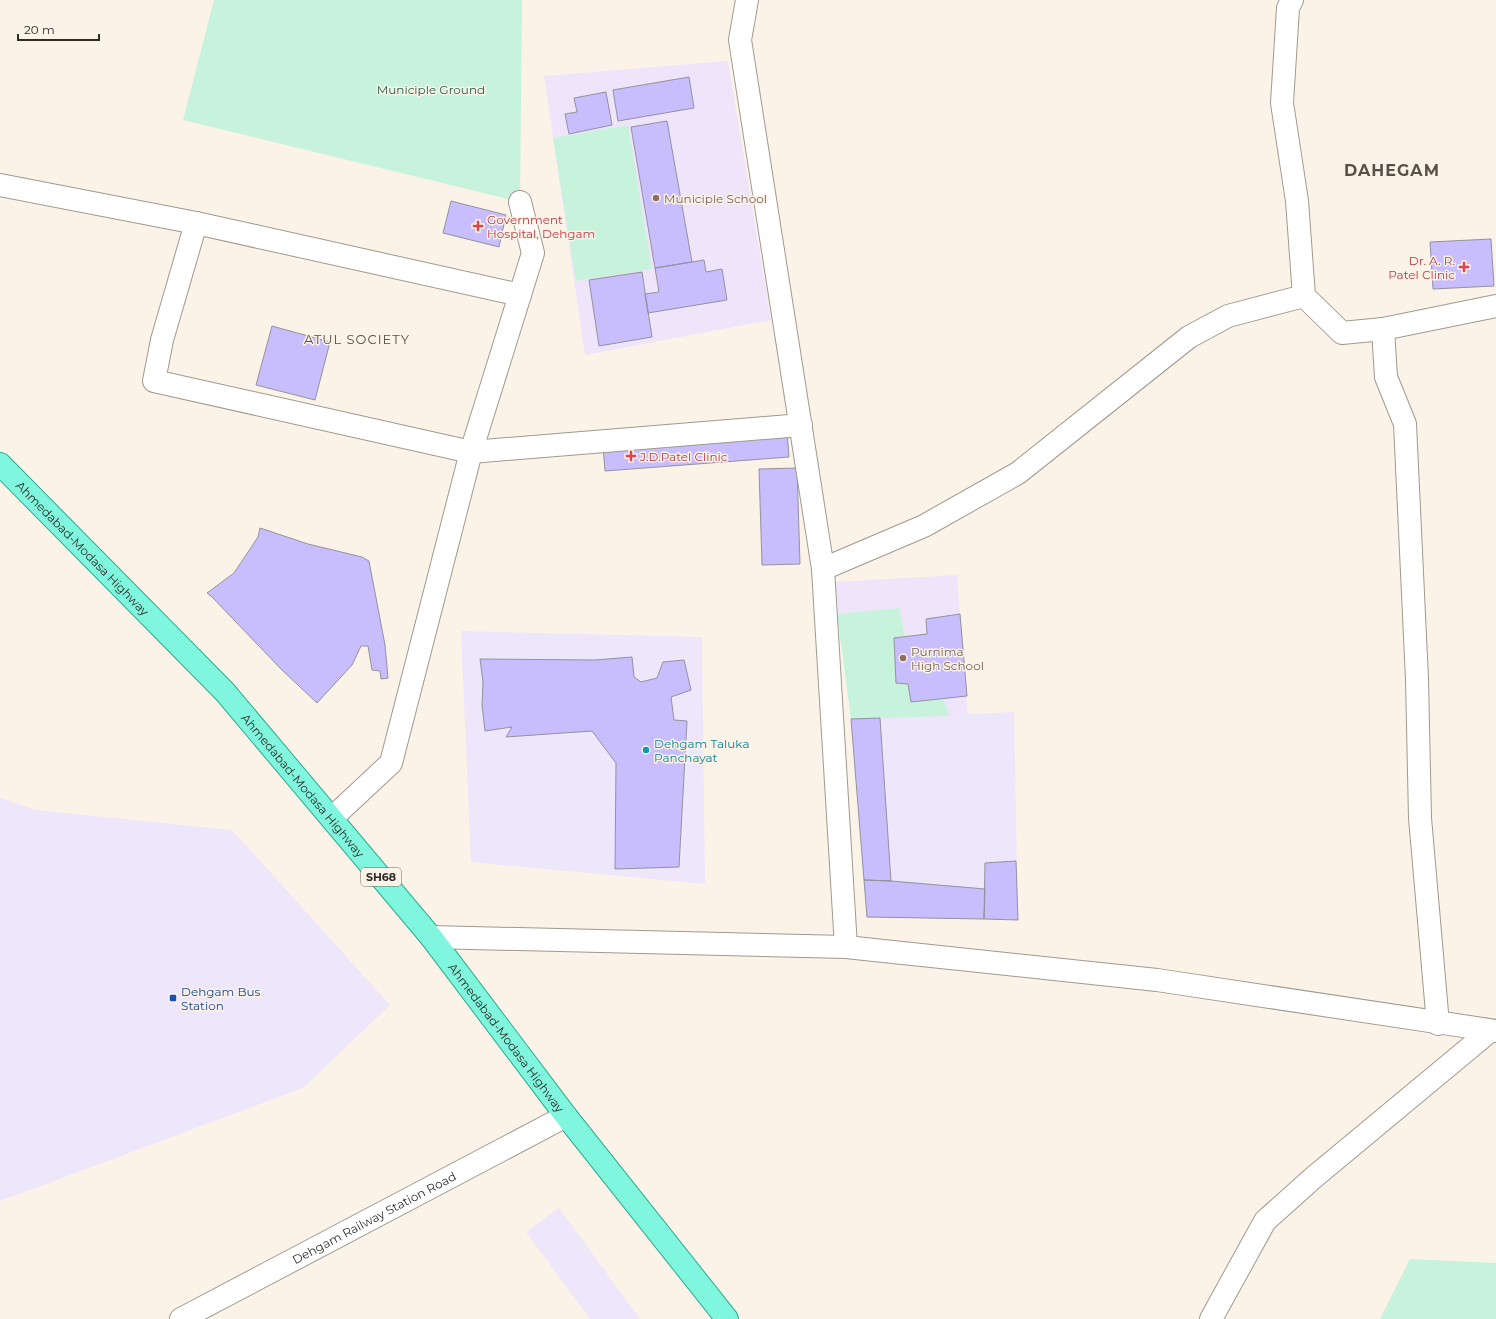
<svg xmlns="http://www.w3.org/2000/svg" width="1496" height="1319" viewBox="0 0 1496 1319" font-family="Montserrat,sans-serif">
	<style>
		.commercial { fill: #eee6fb }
		.education { fill: #efe5fa }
		.green { fill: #c7f3dc }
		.building { fill: #c8bdfd; stroke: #94929d }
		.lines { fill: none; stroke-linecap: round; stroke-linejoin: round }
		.minor-casing { stroke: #a0998f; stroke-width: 24 }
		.major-casing { stroke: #2eab90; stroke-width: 24 }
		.minor { stroke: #fff; stroke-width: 22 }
		.major { stroke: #81f6de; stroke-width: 22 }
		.education-dot { fill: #8d6e63; stroke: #fbf3e8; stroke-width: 1.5 }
		.health-dot { fill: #e0444e; stroke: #fbf3e8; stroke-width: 1.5 }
		.culture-dot { fill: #0f9aa8; stroke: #fbf3e8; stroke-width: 1.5 }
		.transit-dot { fill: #1a4fb4; stroke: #fbf3e8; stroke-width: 1.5 }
		.labels { text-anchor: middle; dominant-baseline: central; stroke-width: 3; stroke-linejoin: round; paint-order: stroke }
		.shield { fill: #fbf3e8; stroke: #6c6862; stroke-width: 1 }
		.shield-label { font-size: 11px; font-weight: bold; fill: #2f2c28 }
		.park-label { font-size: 12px; fill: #245c44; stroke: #fbf3e8 }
		.education-label { font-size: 12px; fill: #785e54; stroke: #fbf3e8; text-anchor: start }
		.health-label { font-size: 12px; fill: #be3a42; stroke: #fbf3e8; text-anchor: start }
		.street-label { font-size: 12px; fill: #2f2c28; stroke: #fbf3e8 }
		.culture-label { font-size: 12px; fill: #0d838f; stroke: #fbf3e8; text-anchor: start }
		.transit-label { font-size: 12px; fill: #164399; stroke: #fbf3e8; text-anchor: start }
		.neighbourhood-label { font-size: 13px; letter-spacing: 1px; fill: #585148; stroke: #fbf3e8 }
		.district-label { font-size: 16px; font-weight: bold; letter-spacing: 1px; fill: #585148; stroke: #fbf3e8 }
	</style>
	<rect width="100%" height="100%" fill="#fbf3e8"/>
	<!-- commercial -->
	<path class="commercial" d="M461 631 702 637 705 884 471 862Z
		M1014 712 1018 920 867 917 851 719Z
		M0 798 35 810 232 830 390 1005 303 1088 0 1201Z
		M559 1208 640 1319H590L526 1232Z"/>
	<!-- education -->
	<path class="education" d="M728 61 771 320 585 355 544 76Z
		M957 575 968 716 851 719 835 582Z"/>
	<!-- green -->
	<path class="green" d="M214 0H522L520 202 183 120Z
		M628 125 652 269 576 281 553 138Z
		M899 608 905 636 894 638 896 682 908 684 943 697 949 716 851 719 837 614Z
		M1410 1259 1496 1263V1319H1380Z"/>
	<!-- building -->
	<path class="building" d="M689 77 694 108 618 121 613 90Z
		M606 92 612 125 569 134 565 114 577 112 574 98Z
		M667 121 692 262 655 268 631 127Z
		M451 201 506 215 499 247 443 233Z
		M1491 239 1494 286 1433 289 1430 242Z
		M704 260 706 272 722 269 727 300 648 313 645 294 659 292 655 268Z
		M642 272 652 337 599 346 589 280Z
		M272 326 330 342 315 400 256 385Z
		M786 420 789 457 605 471 602 434Z
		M797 468 800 564 762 565 759 469Z
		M260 528 308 544 362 557 369 561 385 645 388 678 381 679 380 671 372 670 368 646H361L352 665 317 703 281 669 212 597 207 593 234 573 258 537Z
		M960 614 967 696 911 702 908 684 896 683 894 638 927 634 926 619Z
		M632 657 634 677 641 682 657 678 663 662 684 660 691 690 671 697 674 720 687 721 679 867 615 869 616 763 592 731 506 737 512 727 485 731 482 705 483 682 480 659 595 660Z
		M880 718 891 881 864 880 851 719Z
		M1016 861 1018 920 984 919 985 863Z
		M864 880 891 881 985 889 984 919 867 917Z"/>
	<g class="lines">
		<defs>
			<g id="minor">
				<path d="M747 0 740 40 823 569 846 947"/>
				<path d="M1292 0 1288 8 1282 103 1297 201 1304 296"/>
				<path d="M0 185 196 223 520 295"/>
				<path d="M196 223 162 340 154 381 471 452 801 425"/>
				<path d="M1383 329 1386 377 1405 424 1417 679 1420 818 1438 1024"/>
				<path d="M823 569 924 526 1018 473 1189 337 1228 316 1304 296 1342 333 1383 329 1496 306"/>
				<path d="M332 818 391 763 471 452 533 253 520 202"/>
				<path d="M431 937 846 947 1157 980 1496 1031"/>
				<path id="s1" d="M181 1319 566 1116"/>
				<path d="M1211 1319 1265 1221 1313 1178 1490 1031"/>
			</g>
			<g id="major">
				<path id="s2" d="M0 464 225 692 431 937 566 1116 727 1319"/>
			</g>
		</defs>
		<!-- minor casing -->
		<use href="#minor" class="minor-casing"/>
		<!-- major casing -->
		<use href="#major" class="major-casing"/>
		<!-- minor -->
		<use href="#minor" class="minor"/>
		<!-- major -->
		<use href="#major" class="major"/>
	</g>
	<!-- markers -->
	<g class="education-dot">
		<circle cx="656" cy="198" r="4"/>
		<circle cx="903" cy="658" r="4"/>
	</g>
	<g class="health-dot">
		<path d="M476 220h4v4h4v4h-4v4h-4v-4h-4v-4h4z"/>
		<path d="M1462 261h4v4h4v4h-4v4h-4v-4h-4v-4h4z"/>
		<path d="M629 450h4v4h4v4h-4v4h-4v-4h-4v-4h4z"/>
	</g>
	<circle class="culture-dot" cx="646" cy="750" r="4"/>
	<rect class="transit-dot" x="169" y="994" width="8" height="8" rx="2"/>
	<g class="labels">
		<!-- shield labels -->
		<rect class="shield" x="361" y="868" width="40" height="18" rx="3"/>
		<g class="shield-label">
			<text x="381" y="877">SH68</text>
		</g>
		<!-- park labels -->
		<g class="park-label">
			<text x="431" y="89">Municiple Ground</text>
		</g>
		<!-- education labels -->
		<g class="education-label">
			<text x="664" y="198">Municiple School</text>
			<text x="911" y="651">Purnima<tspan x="911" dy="14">High School</tspan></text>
		</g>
		<!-- health labels -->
		<g class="health-label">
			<text x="487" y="219">Government<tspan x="487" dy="14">Hospital, Dehgam</tspan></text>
			<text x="1455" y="260" text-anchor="end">Dr. A. R.<tspan x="1455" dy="14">Patel Clinic</tspan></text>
			<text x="640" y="456">J.D.Patel Clinic</text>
		</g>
		<!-- street labels -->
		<g class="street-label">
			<text stroke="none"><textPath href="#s2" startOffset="118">Ahmedabad-Modasa Highway</textPath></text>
			<text stroke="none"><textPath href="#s2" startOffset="442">Ahmedabad-Modasa Highway</textPath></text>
			<text stroke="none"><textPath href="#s2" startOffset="766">Ahmedabad-Modasa Highway</textPath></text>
			<text stroke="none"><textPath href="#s1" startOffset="218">Dehgam Railway Station Road</textPath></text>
		</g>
		<!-- culture labels -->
		<g class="culture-label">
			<text x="654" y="743">Dehgam Taluka<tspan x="654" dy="14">Panchayat</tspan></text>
		</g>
		<!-- transit labels -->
		<g class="transit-label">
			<text x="181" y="991">Dehgam Bus<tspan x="181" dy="14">Station</tspan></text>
		</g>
		<!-- neighbourhood labels -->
		<g class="neighbourhood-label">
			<text x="357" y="339">ATUL SOCIETY</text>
		</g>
		<!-- district labels -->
		<g class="district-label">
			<text x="1392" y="170">DAHEGAM</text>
		</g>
	</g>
	<!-- scale -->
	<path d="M18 34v6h81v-6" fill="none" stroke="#2f2c28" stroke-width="2"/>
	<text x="24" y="34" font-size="12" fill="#2f2c28" stroke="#fbf3e8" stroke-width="3" paint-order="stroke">20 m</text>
</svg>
